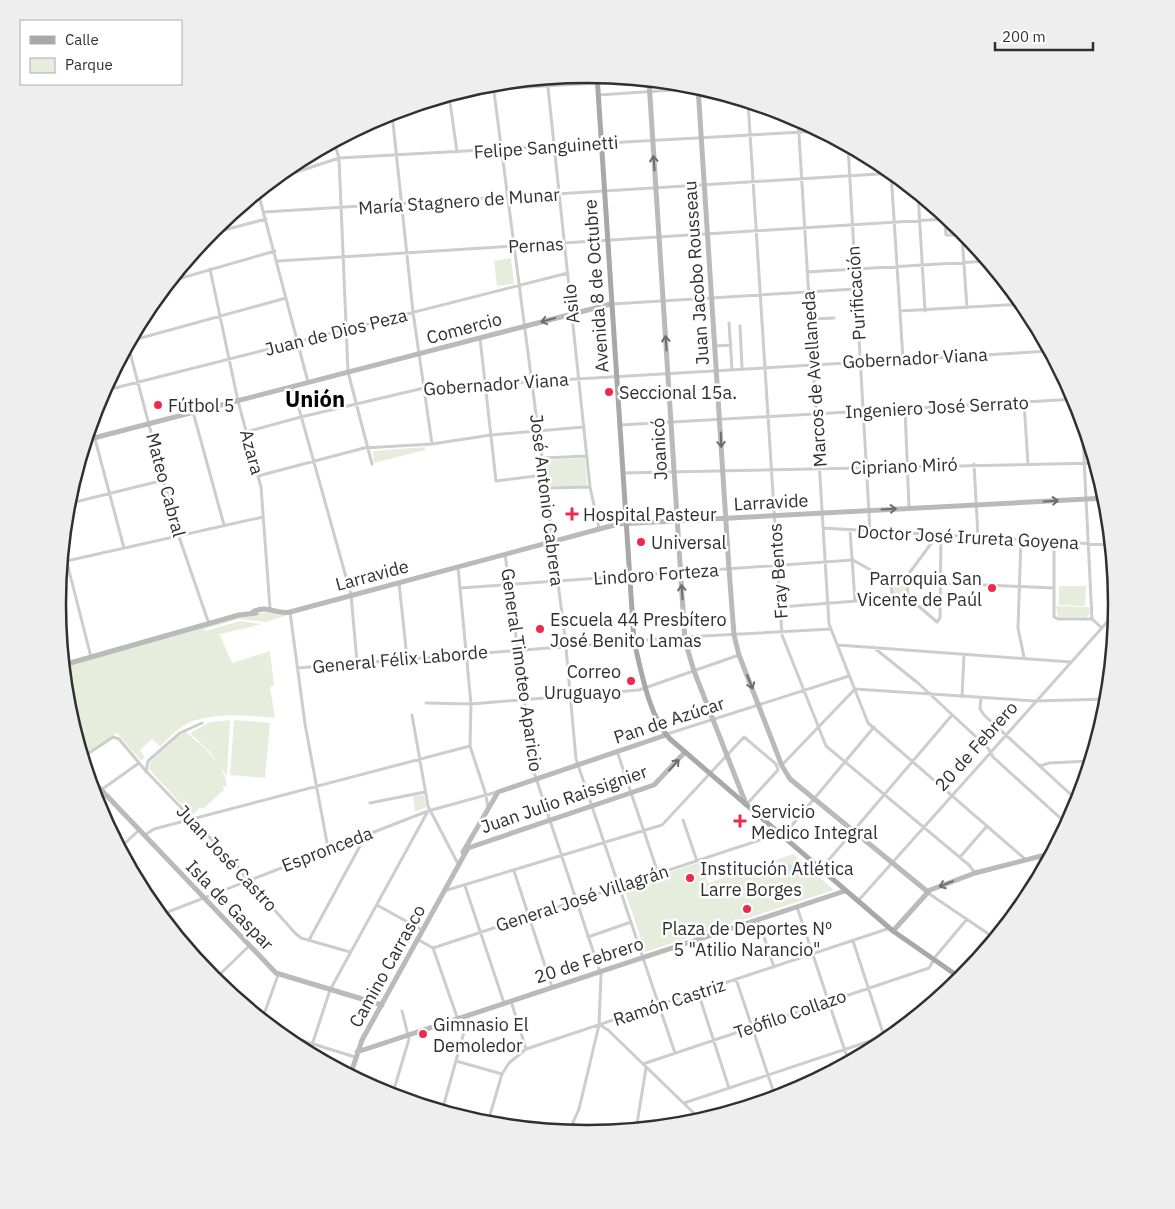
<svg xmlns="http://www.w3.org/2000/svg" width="1175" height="1209" viewBox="0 0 1175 1209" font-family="'IBM Plex Sans',sans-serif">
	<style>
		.green { fill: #e7eddd }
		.water { fill: #c8e3ee }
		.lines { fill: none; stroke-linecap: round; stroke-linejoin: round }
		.street { stroke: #cdcdcd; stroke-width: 3 }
		.secondary { stroke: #bababa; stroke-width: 5 }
		.primary { stroke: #a8a8a8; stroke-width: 5 }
		.oneway { stroke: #6e6e6e }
		.poi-dot { fill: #ee2a4c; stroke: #fff; stroke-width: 2 }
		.labels { text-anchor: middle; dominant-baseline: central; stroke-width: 5; stroke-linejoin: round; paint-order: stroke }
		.street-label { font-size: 18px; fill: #303030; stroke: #fff }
		.poi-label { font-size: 18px; fill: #303030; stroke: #fff; text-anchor: start }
		.district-label { font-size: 22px; font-weight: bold; fill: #000; stroke: #fff }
		.rim { fill: none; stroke: #303030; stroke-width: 2.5 }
	</style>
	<rect width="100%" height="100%" fill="#fff"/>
	<!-- green -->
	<path class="green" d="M945 216 965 233H947Z
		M511 258 514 284 497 286 494 261Z
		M425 447V450L374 463 373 451Z
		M585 458 587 486H547L545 460Z
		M892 588a7 7 0 1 1 14 0a7 7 0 1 1-14 0Z
		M1059 586H1086L1085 606 1059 605Z
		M1056 606 1089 607 1090 614 1086 617H1058Z
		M267 612 288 615 266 622 239 619 204 629 205 631 240 621 262 624 217 635H220L232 663 270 651 274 685 270 687 275 718C248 716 217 712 190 722 179 727 169 738 160 746L152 739 140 750 145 757 141 761 117 733 82 756 68 708 64 667 238 617Z
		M230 720 227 776 211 753 190 733 210 722Z
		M234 720 270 723 265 778 230 775Z
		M185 731C201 745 225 763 227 786H223L224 790 204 808H199L192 816 149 769 151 761Z
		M424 795 426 807 415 812 413 796Z
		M793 854 834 890 645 952 624 887 701 862 708 883Z"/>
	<!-- water -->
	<path class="water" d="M791 864 794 872 782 876 779 868Z"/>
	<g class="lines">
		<!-- street -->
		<path class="street" d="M547 78 590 487 599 528
			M493 84 565 637 576 759 675 1053
			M493 89 597 83
			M449 95 457 152
			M599 95 702 88
			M748 102 782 635 826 746 969 865 975 873
			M392 113 413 312 432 444
			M798 119 829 624 868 723 1026 860
			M334 142 339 158 348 372 372 464
			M848 146 870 531
			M294 163 297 171
			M891 172 903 359
			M275 179 339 158 821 131
			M258 192 308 382
			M918 193 925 311
			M264 212 894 173
			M944 214 946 235H967
			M209 234 266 219
			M962 235 967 308
			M278 261 944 219
			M210 269 238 401 261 487 270 608
			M807 272 988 261
			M171 281 275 251
			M1017 297 1018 305
			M612 304 856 289
			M900 311 1023 304
			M810 319 834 318
			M729 323 732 369
			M740 326 742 368
			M480 338 496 481 544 475
			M130 341 286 298
			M128 345 177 531 209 624
			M715 346 731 345
			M293 387 351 595 357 662
			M103 391 568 273
			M1024 402 1028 464
			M905 408 909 508
			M193 412 224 525
			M1082 418 1092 619 1102 628
			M91 424 124 548
			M620 425 1076 399
			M246 432 301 417 424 388 1050 351
			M542 458 587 456
			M974 464 978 537
			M622 473 1096 463
			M258 476 364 448 432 444 491 435 584 427
			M546 488 590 487
			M67 504 164 480
			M823 528 1112 545
			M850 530 855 601
			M1021 539 1018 628 1024 657
			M1054 541V617L1058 619H1092
			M63 547 91 657
			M505 554 534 772 601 975 599 1025 579 1109 568 1133
			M62 562 263 517
			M458 567 471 704 470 746 486 795 488 808
			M907 576 908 597
			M890 581 893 597
			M399 583 407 658
			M940 583 1053 588
			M460 588 853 560 890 581 907 576 933 541 934 535
			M780 607 908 597 937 622 940 618 941 535
			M290 612 305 724 328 848
			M1113 616 1115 631
			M838 645 1071 662
			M873 647 918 683 988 748 993 757 1068 825
			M297 668 685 637 831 629
			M855 689 1035 701 1108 699
			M962 697 964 654
			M981 698 980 709 984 715 1079 802
			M426 703 471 704 639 690 739 655
			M412 715 428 806 457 862
			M667 734 849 676
			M617 751 658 873
			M83 757 113 737 119 739 145 770 239 868 245 877 295 933 301 938 350 952
			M782 765 855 689
			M1040 766 1049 763 1091 761
			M146 772 148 761 180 733 202 723
			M101 790 139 763
			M370 803 425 792
			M746 805 778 770
			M683 820 697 861
			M145 835 154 829 470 746
			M783 836 874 727
			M120 848 139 830
			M960 857 987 826
			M821 869 952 715
			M514 871 552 987
			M465 886 504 1003
			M444 891 662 825 744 737 776 764 778 770
			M928 893 996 939
			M858 901 1117 611
			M150 903 161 914
			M377 905 422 930
			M797 907 849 1063
			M160 915 428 811 497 792
			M758 919 774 967
			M588 937 631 922
			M417 939 433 948 769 837 775 831
			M309 940 367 833
			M853 941 886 1042
			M433 948 457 1017
			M736 979 776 1099
			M214 980 249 946
			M698 992 729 1088
			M511 1001 526 1049
			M262 1020 278 975
			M600 1025 608 1030 702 1121
			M278 1033 355 1057
			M309 1054 330 990 428 811
			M456 1061 502 1074
			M643 1064 929 968 936 956 967 919
			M392 1096 409 1039 402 1011
			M684 1103 900 1031
			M442 1111 469 1014
			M573 1123 584 1134
			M487 1125 502 1074 509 1063 526 1049 890 928
			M636 1130 646 1068"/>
		<!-- secondary -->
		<path class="secondary" d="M649 81 685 641 694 671 746 804
			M698 87 729 569 734 635 739 655 782 766 790 779 928 892
			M86 440 611 304
			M253 612C267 604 276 615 290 612L618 524 1106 498
			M63 665 239 615 256 613
			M88 776 276 973 382 1005
			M463 852 498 792 666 735
			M893 931 930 890 975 873 1053 853
			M357 1052 845 891
			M350 1076 362 1040 468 848 654 785 685 752"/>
		<!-- primary -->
		<path class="primary" d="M597 75 634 641C641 670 649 717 670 739L893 931 962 979"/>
	</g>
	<!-- one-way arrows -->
	<defs><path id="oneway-shaft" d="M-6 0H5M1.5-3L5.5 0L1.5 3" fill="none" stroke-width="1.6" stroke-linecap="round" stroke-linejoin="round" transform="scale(1.25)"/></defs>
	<g class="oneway">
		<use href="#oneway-shaft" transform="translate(654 163) rotate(-94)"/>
		<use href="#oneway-shaft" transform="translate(548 320) rotate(165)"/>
		<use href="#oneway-shaft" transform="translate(666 343) rotate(-94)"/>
		<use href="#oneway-shaft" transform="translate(721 440) rotate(88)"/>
		<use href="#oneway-shaft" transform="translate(1051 501) rotate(-3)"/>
		<use href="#oneway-shaft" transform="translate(889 509) rotate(-3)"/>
		<use href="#oneway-shaft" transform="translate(682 592) rotate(-94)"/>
		<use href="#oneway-shaft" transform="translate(750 682) rotate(68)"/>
		<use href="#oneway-shaft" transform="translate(674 765) rotate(-48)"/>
		<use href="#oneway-shaft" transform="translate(946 884) rotate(158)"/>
	</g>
	<!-- markers -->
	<g class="poi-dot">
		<circle cx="609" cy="392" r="5"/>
		<circle cx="158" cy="405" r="5"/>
		<path d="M569.5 506.5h5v5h5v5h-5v5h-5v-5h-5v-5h5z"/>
		<circle cx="641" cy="542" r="5"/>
		<circle cx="992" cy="588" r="5"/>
		<circle cx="540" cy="629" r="5"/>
		<circle cx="631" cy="681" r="5"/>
		<path d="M737.5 813.5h5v5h5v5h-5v5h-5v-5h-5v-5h5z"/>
		<circle cx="690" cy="878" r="5"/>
		<circle cx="747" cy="909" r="5"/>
		<circle cx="423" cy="1034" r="5"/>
	</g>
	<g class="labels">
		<!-- street labels -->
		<g class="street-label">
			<text transform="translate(546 147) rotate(-4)">Felipe Sanguinetti</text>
			<text transform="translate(459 201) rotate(-4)">María Stagnero de Munar</text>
			<text transform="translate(536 245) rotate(-3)">Pernas</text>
			<text transform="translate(696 273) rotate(-94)">Juan Jacobo Rousseau</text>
			<text transform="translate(596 286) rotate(-94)">Avenida 8 de Octubre</text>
			<text transform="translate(856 293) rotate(-94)">Purificación</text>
			<text transform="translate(571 304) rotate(-96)">Asilo</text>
			<text transform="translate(464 328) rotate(-15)">Comercio</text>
			<text transform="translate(336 332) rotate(-14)">Juan de Dios Peza</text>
			<text transform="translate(915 358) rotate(-3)">Gobernador Viana</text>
			<text transform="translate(814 379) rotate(-94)">Marcos de Avellaneda</text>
			<text transform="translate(496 384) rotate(-4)">Gobernador Viana</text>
			<text transform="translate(937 407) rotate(-3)">Ingeniero José Serrato</text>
			<text transform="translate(659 449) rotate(-93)">Joanicó</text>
			<text transform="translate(252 452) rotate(75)">Azara</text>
			<text transform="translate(904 466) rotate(-2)">Cipriano Miró</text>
			<text transform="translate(166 485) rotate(75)">Mateo Cabral</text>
			<text transform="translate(547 500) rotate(83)">José Antonio Cabrera</text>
			<text transform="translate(771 502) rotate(-3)">Larravide</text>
			<text transform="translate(968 537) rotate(3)">Doctor José Irureta Goyena</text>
			<text transform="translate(778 571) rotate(-94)">Fray Bentos</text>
			<text transform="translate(656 574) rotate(-4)">Lindoro Forteza</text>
			<text transform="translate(372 575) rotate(-15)">Larravide</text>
			<text transform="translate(400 659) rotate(-5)">General Félix Laborde</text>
			<text transform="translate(522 670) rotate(82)">General Timoteo Aparicio</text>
			<text transform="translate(669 720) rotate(-18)">Pan de Azúcar</text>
			<text transform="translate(976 746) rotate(-48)">20 de Febrero</text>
			<text transform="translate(564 799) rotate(-19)">Juan Julio Raissignier</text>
			<text transform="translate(327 849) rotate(-21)">Espronceda</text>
			<text transform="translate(227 858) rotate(47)">Juan José Castro</text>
			<text transform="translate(582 898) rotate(-18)">General José Villagrán</text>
			<text transform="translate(230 905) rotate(46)">Isla de Gaspar</text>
			<text transform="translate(589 960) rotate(-18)">20 de Febrero</text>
			<text transform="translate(387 966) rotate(-61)">Camino Carrasco</text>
			<text transform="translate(669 1002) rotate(-18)">Ramón Castriz</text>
			<text transform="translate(790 1014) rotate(-19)">Teófilo Collazo</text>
		</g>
		<!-- poi labels -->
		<g class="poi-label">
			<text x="619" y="392">Seccional 15a.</text>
			<text x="168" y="405">Fútbol 5</text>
			<text x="583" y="514">Hospital Pasteur</text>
			<text x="651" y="542">Universal</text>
			<text x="982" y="578" text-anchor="end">Parroquia San<tspan x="982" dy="21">Vicente de Paúl</tspan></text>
			<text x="550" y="619">Escuela 44 Presbítero<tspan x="550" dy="21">José Benito Lamas</tspan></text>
			<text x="621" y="671" text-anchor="end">Correo<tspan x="621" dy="21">Uruguayo</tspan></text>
			<text x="751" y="811">Servicio<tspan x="751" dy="21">Medico Integral</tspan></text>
			<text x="700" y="868">Institución Atlética<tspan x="700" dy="21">Larre Borges</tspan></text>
			<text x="747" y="928" text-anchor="middle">Plaza de Deportes Nº<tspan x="747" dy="21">5 "Atilio Narancio"</tspan></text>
			<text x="433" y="1024">Gimnasio El<tspan x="433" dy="21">Demoledor</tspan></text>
		</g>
		<!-- district labels -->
		<g class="district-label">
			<text x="315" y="398">Unión</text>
		</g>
	</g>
	<!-- crop -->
	<path d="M0 0H1175V1209H0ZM66 604a521 521 0 1 1 1042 0a521 521 0 1 1-1042 0Z" fill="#eee" fill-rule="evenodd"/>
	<path class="rim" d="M66 604a521 521 0 1 1 1042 0a521 521 0 1 1-1042 0Z"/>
	<!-- legend -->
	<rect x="20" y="20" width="162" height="65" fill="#ffffff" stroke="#acacac"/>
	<rect x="30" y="36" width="25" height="8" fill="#a8a8a8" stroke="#acacac"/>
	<text x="65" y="45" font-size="15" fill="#303030">Calle</text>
	<rect x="30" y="58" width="25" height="15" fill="#e7eddd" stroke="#acacac"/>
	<text x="65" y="70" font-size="15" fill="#303030">Parque</text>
	<!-- scale -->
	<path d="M995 42v8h98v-8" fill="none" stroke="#303030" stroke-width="2.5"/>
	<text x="1002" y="42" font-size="15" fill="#303030" stroke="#ffffff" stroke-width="4" paint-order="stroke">200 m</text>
</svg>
